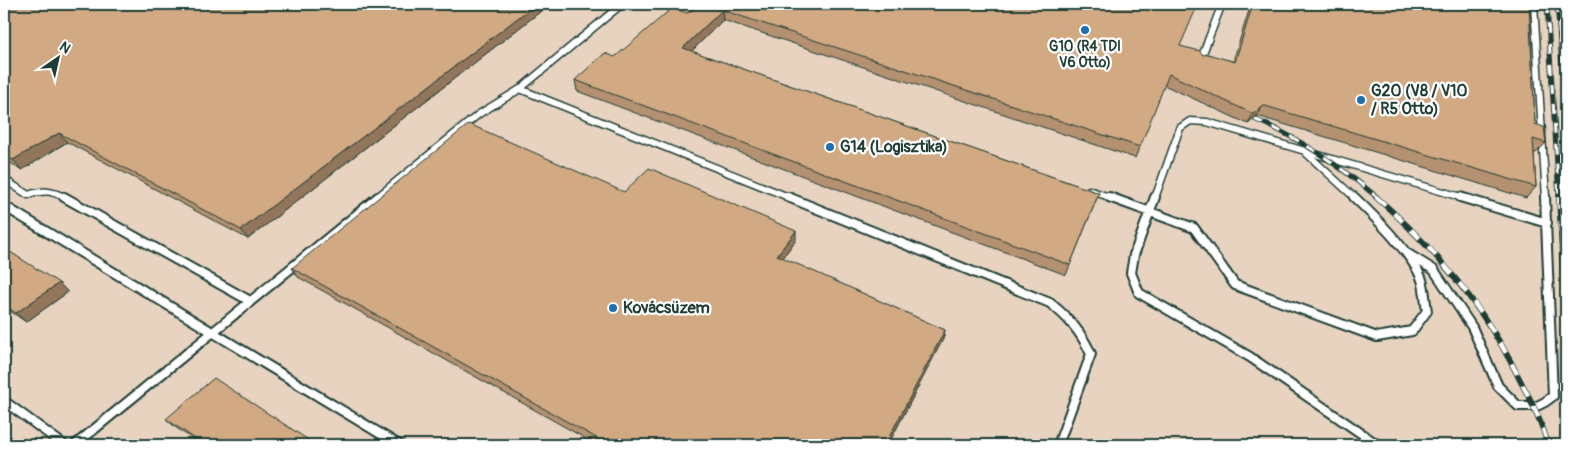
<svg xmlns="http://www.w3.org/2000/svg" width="1570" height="449" viewBox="0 0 1570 449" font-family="Pangolin,sans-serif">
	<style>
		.built { fill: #e7d3c0 }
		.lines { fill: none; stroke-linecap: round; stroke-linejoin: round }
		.lane-far1-casing { stroke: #1f3d34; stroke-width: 9 }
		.lane-casing { stroke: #1f3d34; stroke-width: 12 }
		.lane-far1 { stroke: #fff; stroke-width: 6 }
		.lane { stroke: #fff; stroke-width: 8 }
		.rail-far1-casing { stroke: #1f3d34; stroke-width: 5 }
		.rail-casing { stroke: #1f3d34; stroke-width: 6 }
		.rail-far1 { stroke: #fff; stroke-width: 3; stroke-dasharray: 10; stroke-linecap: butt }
		.rail { stroke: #fff; stroke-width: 4.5; stroke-dasharray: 12; stroke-linecap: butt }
		.wall { fill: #b49170; stroke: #1f3d34 }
		.shaded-wall { fill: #92765b; stroke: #1f3d34 }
		.building { fill: #d1a982; stroke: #1f3d34 }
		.poi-dot { fill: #1f6fb2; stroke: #fff; stroke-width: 2 }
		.labels { text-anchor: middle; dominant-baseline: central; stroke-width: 4.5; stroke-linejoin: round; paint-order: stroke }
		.far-poi-label { font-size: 14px; font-weight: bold; fill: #1f3d34; stroke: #fff }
		.poi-label { font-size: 16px; font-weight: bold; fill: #1f3d34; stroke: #fff; text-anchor: start }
	</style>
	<rect width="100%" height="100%" fill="#f1e5da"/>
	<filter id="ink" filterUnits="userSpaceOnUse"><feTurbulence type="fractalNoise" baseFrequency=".02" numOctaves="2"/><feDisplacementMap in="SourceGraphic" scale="10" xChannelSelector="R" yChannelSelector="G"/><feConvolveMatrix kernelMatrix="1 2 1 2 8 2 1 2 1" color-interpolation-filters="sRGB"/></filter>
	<g filter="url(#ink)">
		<!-- built -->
		<path class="built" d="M4 4H1566V445H4Z"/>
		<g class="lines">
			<defs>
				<path id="lane-far1" d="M1534 4 1546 198
					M1200 61 1222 4
					M520 89 791 198
					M1306 153 1355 198
					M4 179 28 195C44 190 51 190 66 198
					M1089 190 1112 198
					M376 198 479 114 520 89 622 4
					M1155 198 1180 128 1190 121 1207 122 1464 198"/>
				<path id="lane" d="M64 197 250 301
					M788 197 1050 303C1069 318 1081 332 1091 354L1058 445
					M1109 197 1194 228 1235 285 1377 337 1412 331 1427 311C1425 300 1425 287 1421 277 1410 252 1374 216 1354 197
					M1155 197 1134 255 1131 273 1139 293 1250 357 1378 445
					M1460 197 1547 223
					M4 206 399 445
					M1408 254 1434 270 1472 327 1498 386 1518 406H1537L1545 402 1553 396 1545 197
					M4 401 64 445
					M75 445 378 197"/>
			</defs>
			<!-- lane-far1 casing -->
			<use href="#lane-far1" class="lane-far1-casing"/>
			<!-- lane casing -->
			<use href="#lane" class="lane-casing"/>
			<!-- lane-far1 -->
			<use href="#lane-far1" class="lane-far1"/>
			<!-- lane -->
			<use href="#lane" class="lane"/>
			<defs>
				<path id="rail-far1" d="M1547 4 1559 198
					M1557 4 1566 116
					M1254 119C1300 138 1340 166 1378 198"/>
				<path id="rail" d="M1376 197C1437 250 1486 309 1521 382 1532 402 1542 423 1548 445
					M1559 197 1566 320"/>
			</defs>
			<!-- rail-far1 casing -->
			<use href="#rail-far1" class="rail-far1-casing"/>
			<!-- rail casing -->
			<use href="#rail" class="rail-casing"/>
			<!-- rail-far1 -->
			<use href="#rail-far1" class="rail-far1"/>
			<!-- rail -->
			<use href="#rail" class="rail"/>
		</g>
		<!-- wall -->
		<path class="wall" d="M4 4H550L248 239 67 142 22 170 4 159Z
			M701 4 1180 46 1203 55 1233 61 1251 4H1529L1535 124 1546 143 1536 153H1534L1536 187 1526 198 1257 116 1248 124 1164 85 1135 158 723 20 691 51 1099 193 1066 275 577 91 575 80 615 57Z
			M624 192 796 240 782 258 945 330 943 339 888 445H597L298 277 292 268Z
			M4 248 68 292 26 322 4 307Z
			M166 419 316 445H201L175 427Z"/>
		<!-- shaded-wall -->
		<path class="shaded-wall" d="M536 4H550L248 239 241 230Z
			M722 10 723 20 684 59 683 48Z
			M1262 105 1257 116 1248 124 1253 114Z
			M59 133 67 142 22 170 13 160Z
			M796 231V240L777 265V255Z
			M59 283 68 292 26 322 16 313Z
			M945 330 943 339 888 445H885Z"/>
		<!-- building -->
		<path class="building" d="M4 4H536L241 230 59 133 13 160 4 155Z
			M701 4H1198L1180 46 1200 51 1203 55 1208 54 1235 62 1253 4H1529L1535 124 1544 127 1546 143 1533 139 1536 187 1262 105 1253 114 1169 74 1140 147 722 10 683 48 1099 193 1070 265 575 80 605 53 615 57 672 8 687 13Z
			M469 124 624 192 649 168 796 231 777 255 945 330 885 445H609L292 268Z
			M4 248 59 283 16 313 4 305Z
			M214 378 316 445H204L166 419Z"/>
	</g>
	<!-- markers -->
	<g class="poi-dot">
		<circle cx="1085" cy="30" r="5"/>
		<circle cx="1361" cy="100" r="5"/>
		<circle cx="830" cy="147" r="5"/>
		<circle cx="613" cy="308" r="5"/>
	</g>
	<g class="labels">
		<!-- far-poi labels -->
		<g class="far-poi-label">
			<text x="1085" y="46">G10 (R4 TDI<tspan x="1085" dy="16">V6 Otto)</tspan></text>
		</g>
		<!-- poi labels -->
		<g class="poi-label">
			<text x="1371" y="91">G20 (V8 / V10<tspan x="1371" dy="18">/ R5 Otto)</tspan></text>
			<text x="840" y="147">G14 (Logisztika)</text>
			<text x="623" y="308">Kovácsüzem</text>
		</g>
	</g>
	<!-- margin -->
	<rect width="1570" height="449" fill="none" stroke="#fff" stroke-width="20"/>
	<rect x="10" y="10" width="1550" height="429" fill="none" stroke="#1f3d34" stroke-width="2" filter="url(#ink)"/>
	<!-- north arrow -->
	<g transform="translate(58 58) rotate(34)" stroke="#ffffff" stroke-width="4" paint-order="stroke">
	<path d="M0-4L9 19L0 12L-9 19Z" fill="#1f3d34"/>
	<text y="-8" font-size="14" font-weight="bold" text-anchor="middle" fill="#1f3d34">N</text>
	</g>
</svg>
